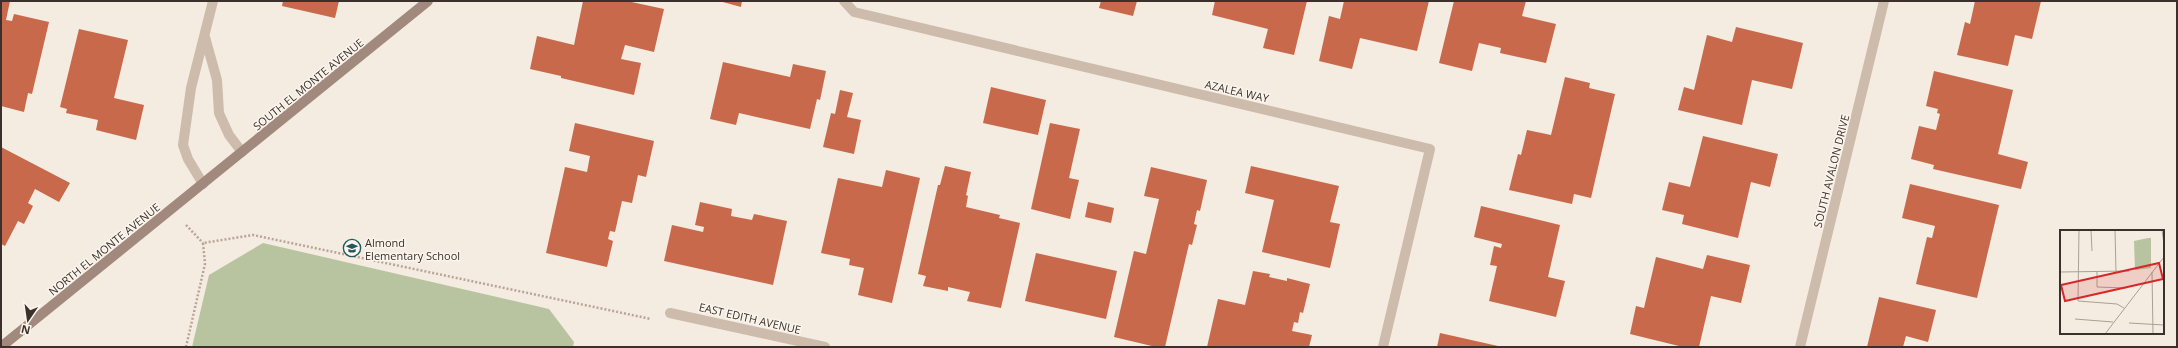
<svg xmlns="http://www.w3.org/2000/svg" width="2178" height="348" viewBox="0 0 2178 348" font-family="'Open Sans',sans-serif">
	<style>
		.green { fill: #b8c4a0 }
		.building { fill: #c8694b }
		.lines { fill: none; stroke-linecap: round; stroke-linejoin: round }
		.path { stroke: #b9a596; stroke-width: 2.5; stroke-dasharray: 2 2; stroke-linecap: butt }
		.minor { stroke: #cdbbac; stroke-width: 10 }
		.secondary { stroke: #a18a7d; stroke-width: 10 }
		.labels { text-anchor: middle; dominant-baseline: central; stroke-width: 3; stroke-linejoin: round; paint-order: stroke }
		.street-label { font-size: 11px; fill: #3b302b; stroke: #fbf5ee }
		.poi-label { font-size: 11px; fill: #3b302b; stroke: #fbf5ee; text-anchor: start }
		.inset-road { fill: none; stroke: #aaa098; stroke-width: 1 }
		.view { fill: #d62828; fill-opacity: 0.15; stroke: #d62828; stroke-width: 2 }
		.inset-edge { fill: none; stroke: #3b302b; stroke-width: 2 }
	</style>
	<rect width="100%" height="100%" fill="#f4ebe1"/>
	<!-- green -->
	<path class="green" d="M263 243 549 309 574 342 573 347H192L209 275Z"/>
	<!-- building -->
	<path class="building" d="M1 1H10L6 20 12 21 14 14 49 22 32 94 28 93 24 112 1 106Z
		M283 1H339L335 18 282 6Z
		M583 1H627L664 9 654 52 625 45 621 59 641 63 634 95 561 78V76L530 69 537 36 574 45Z
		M719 1H742L741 7Z
		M1101 1H1137L1133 16 1099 8Z
		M1215 1H1307L1294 55 1263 48 1268 29 1212 15Z
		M1344 1H1429L1417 51 1360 38 1352 69 1319 61 1329 16 1340 19Z
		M1454 1H1526L1522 16 1556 24 1546 63 1500 53 1501 48 1479 43 1472 71 1439 63Z
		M1975 1H2041L2032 39 2015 35 2008 66 1957 55 1965 22 1970 24Z
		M1736 27 1803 43 1792 89 1752 80 1742 125 1678 110 1684 87 1694 90 1707 35 1732 42Z
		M79 29 128 40 114 98 144 105 136 140 96 130 98 120 66 113 67 109 60 107Z
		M723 62 790 77 793 64 826 71 820 100 817 99 810 129 739 113 736 125 710 119Z
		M1934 71 2013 90 1998 154 2028 162 2021 189 1933 169 1934 165 1911 159 1919 126 1936 130 1940 114 1937 113 1938 109 1926 106Z
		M1565 77 1590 83 1589 88 1615 94 1591 198 1574 194 1572 204 1509 190 1518 154 1521 155 1527 130 1551 135Z
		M991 87 1046 100 1038 135 983 123Z
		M840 90 853 93 847 117 861 120 854 154 823 147 831 113 835 114Z
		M575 123 654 141 646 177 638 175 632 203 622 201 615 232 610 231 608 239 613 241 607 267 546 253 565 167 587 172 590 156 569 151Z
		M1050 123 1080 129 1069 178 1079 180 1070 219 1031 209Z
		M1703 136 1778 154 1770 187 1751 182 1738 238 1682 224 1684 215 1662 210 1669 182 1690 187Z
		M1 147 70 183 59 202 35 189 28 203 33 206 24 224 18 221 5 246 1 244Z
		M945 166 971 172 966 195 968 196 966 207 1000 215 999 218 1020 223 1001 308 967 301 970 292 948 287V291L923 286 926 276 918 274 938 185H940Z
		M1251 166 1339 186 1330 222 1340 224 1330 268 1262 252 1274 200 1245 193Z
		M1151 167 1207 180 1200 211 1197 210 1194 224 1197 225 1192 245 1189 244 1165 347H1156L1114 337 1134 251 1146 254 1159 199 1144 196Z
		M886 170 920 178 892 303 858 295 864 268 849 265 850 259 821 253 838 178 882 187Z
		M1910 184 1999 205 1977 298 1916 284 1927 237 1932 238 1935 226 1902 218Z
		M700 202 732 209 731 216 752 220 754 214 787 221 773 285 664 261 672 225 703 232 704 227 695 225Z
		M1088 202 1114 208 1111 223 1085 217Z
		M1481 206 1560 225 1548 277 1565 281 1556 317 1489 301 1497 266 1490 265 1494 246 1501 248 1502 244 1474 237Z
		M1036 253 1117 271 1106 319 1025 301Z
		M1707 255 1750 265 1741 303 1711 296 1699 347H1683L1630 334 1636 306 1644 308 1656 257 1703 269Z
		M1253 271 1270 274 1269 277 1287 281V278L1310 284 1303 313 1300 312 1298 323 1294 322 1292 331 1312 335 1309 347H1207L1218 299 1245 305Z
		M1879 297 1936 310 1928 342 1906 336 1903 347H1867Z
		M1440 333 1498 346V347H1437Z"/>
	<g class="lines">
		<!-- path -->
		<path class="path" d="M186 225 203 243
			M186 347 205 264 203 243 253 235 651 319"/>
		<!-- minor -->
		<path class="minor" d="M844 1 854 12 1430 149 1383 347
			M205 37 217 80 219 113 229 135 242 152
			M203 184 188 159 183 145 191 88 213 1
			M670 313 825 347
			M1800 347 1884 1"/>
		<!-- secondary -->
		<path class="secondary" d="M1 347 428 1"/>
	</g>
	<!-- icons -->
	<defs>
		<symbol id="school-ring" viewBox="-11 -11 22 22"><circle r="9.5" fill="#fbf5ee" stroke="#1f5a5e" stroke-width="1.5"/><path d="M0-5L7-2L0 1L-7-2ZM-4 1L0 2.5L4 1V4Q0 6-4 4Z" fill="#1f5a5e"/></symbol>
	</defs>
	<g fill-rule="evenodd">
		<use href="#school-ring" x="342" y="238" width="20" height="20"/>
	</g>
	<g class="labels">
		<!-- street labels -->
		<g class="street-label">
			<text transform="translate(308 84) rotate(-39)">SOUTH EL MONTE AVENUE</text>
			<text transform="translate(1237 91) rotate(13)">AZALEA WAY</text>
			<text transform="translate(1831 171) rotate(-76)">SOUTH AVALON DRIVE</text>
			<text transform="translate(104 249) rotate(-39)">NORTH EL MONTE AVENUE</text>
			<text transform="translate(750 318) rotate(13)">EAST EDITH AVENUE</text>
		</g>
		<!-- poi labels -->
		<g class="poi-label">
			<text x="365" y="242">Almond<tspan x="365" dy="13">Elementary School</tspan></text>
		</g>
	</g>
	<!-- overview -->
	<g transform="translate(2060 230)">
		<rect width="104" height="104" fill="#f4ebe1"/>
		<path d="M88 8H91V38L75 40 74 11Z" fill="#b8c4a0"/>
		<path class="inset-road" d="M19 0 18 71 57 74 64 78M31 0 32 21M55 0 56 42M102 0 104 14M0 42 69 41M37 42V57L66 58M92 42 93 104M15 89 53 92M69 93 104 95M45 104 104 27"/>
		<path class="view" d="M99 33 103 49 5 71 1 55Z"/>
		<rect width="104" height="104" class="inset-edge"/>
	</g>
	<!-- border -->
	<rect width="2178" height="348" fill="none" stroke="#3b302b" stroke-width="4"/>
	<!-- north arrow -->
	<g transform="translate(28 320) rotate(193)" stroke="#fbf5ee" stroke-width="3" paint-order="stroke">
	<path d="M0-3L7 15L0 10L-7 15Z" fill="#3b302b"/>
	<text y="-6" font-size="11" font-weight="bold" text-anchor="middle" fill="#3b302b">N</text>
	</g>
</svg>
